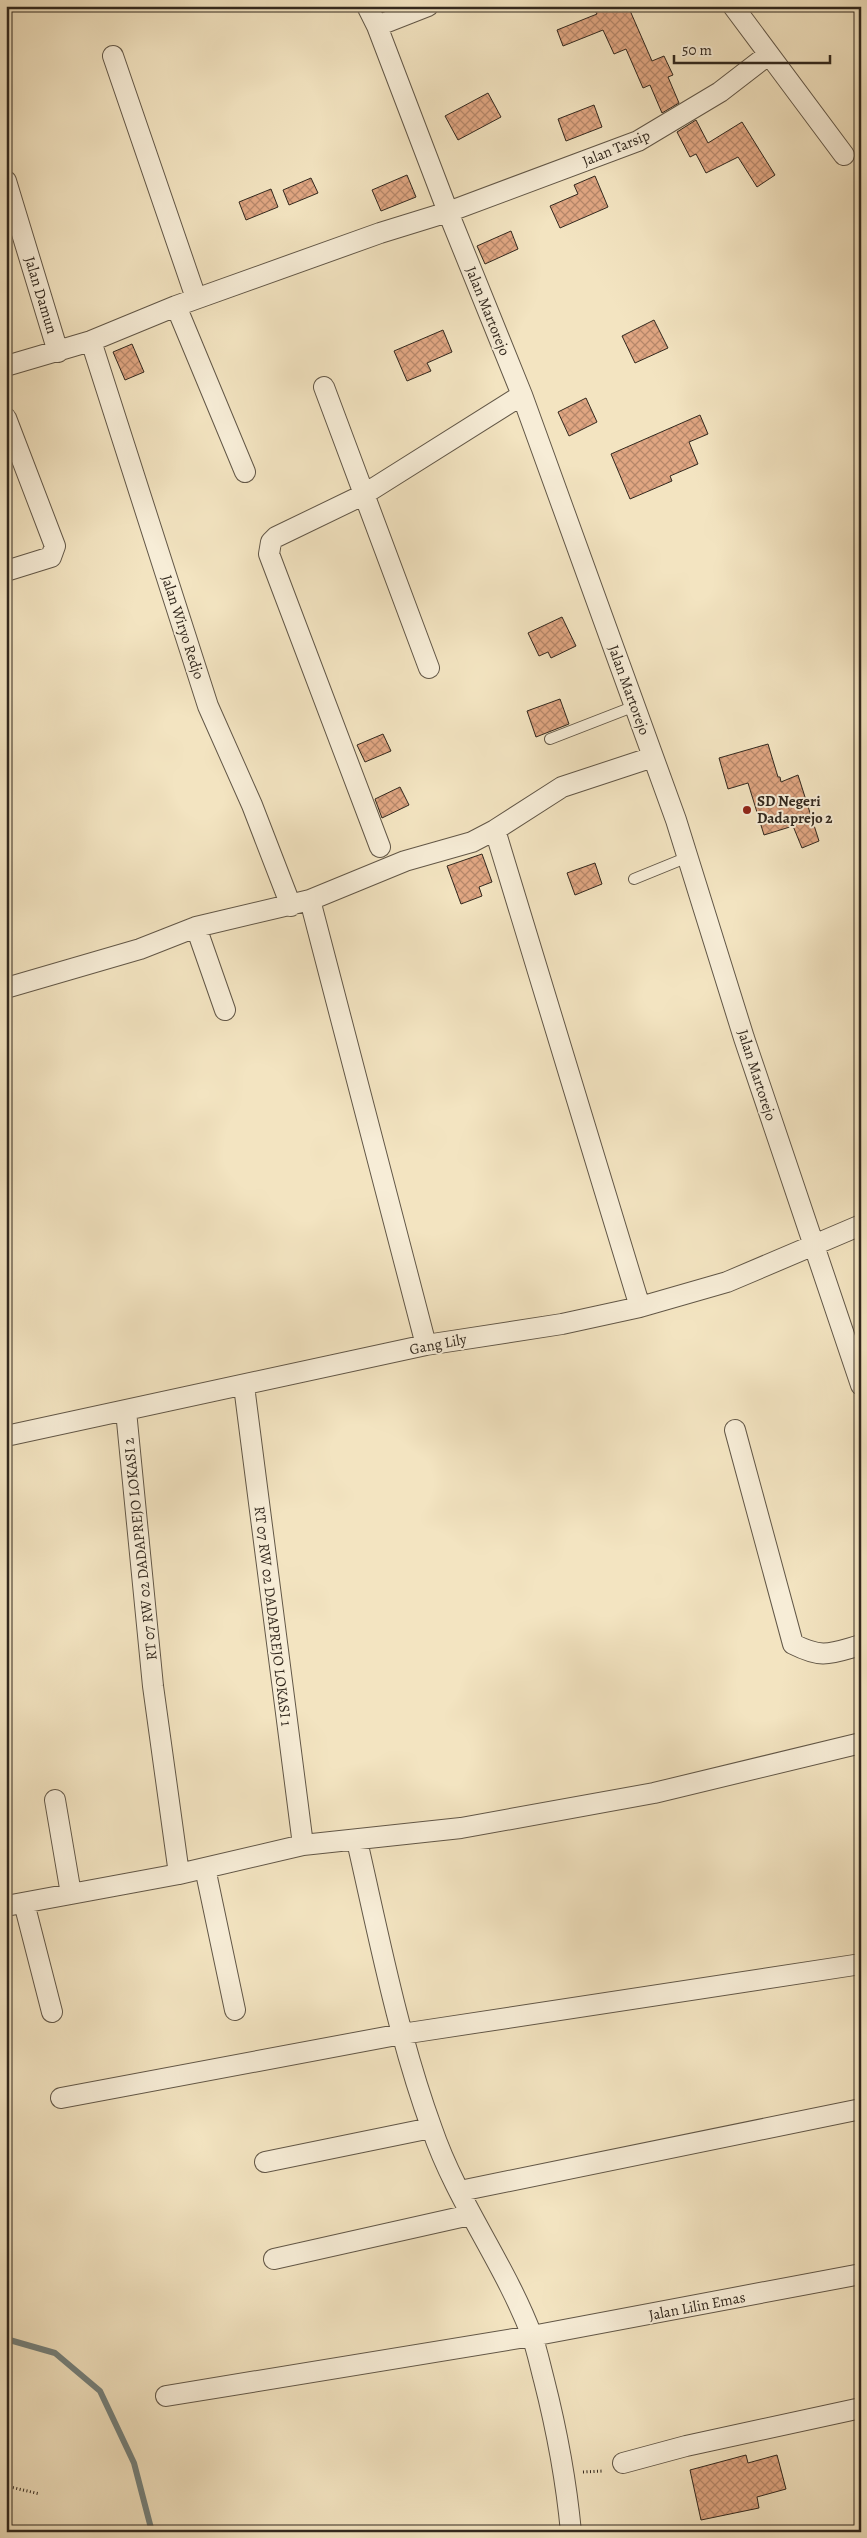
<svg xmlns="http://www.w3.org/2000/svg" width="867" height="2538" viewBox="0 0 867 2538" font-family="Alegreya,serif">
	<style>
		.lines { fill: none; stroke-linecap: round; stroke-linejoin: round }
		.stream { stroke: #74817d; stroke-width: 6 }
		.building { fill: url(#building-cross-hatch); stroke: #32281e }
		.lane-casing { stroke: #625747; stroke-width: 12 }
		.street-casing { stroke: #625747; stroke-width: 22 }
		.path { stroke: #32281e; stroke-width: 3; stroke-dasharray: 1 2.5; stroke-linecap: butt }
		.lane { stroke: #f7edd7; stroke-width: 10 }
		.street { stroke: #f7edd7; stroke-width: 20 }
		.poi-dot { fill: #8f2418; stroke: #f7edd7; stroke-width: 2 }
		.labels { text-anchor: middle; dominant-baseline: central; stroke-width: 4; stroke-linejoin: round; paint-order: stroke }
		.street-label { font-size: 15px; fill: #32281e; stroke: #f7edd7 }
		.poi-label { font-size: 15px; font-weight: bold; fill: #32281e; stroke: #f7edd7; text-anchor: start }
	</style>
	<defs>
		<pattern id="building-cross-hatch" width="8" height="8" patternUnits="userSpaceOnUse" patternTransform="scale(1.25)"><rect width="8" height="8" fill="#e0a682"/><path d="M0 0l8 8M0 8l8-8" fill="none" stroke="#b6876a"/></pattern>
	</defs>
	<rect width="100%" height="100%" fill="#f3e4c1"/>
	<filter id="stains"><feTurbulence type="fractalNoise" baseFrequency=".004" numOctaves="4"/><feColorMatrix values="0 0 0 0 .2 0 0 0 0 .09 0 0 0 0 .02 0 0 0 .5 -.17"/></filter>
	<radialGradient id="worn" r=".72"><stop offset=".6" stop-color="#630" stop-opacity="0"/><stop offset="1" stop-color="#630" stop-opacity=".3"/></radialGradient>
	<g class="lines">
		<!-- stream -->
		<path class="stream" d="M6 2339 55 2353 100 2391 134 2463 152 2532"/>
	</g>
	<!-- building -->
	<path class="building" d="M592 6H628L652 61 664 56 673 75 668 77 679 103 662 113 650 85 643 88 626 49 614 54 603 30 563 46 557 30 597 14Z
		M488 93 501 117 458 140 445 116Z
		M594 105 602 127 566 141 558 119Z
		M696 120 708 143 742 122 775 175 757 187 738 157 706 173 696 154 690 157 677 132Z
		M407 175 416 197 381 211 372 190Z
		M595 176 608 207 560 228 550 206 578 194 574 185Z
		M311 178 318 193 289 205 283 190Z
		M271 189 278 207 246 220 239 202Z
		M511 231 518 249 485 264 477 246Z
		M654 320 668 348 635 363 622 336Z
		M443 330 452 352 427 363 431 371 407 381 394 351Z
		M132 344 144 372 125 380 113 352Z
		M586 398 597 422 569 436 558 412Z
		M700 415 708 434 689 442 698 464 670 476 672 481 630 499 611 454Z
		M562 617 576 646 551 658 548 652 539 656 528 633Z
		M560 699 569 724 536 737 527 711Z
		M383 734 391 751 365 762 357 745Z
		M768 744 778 777H780L781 782 798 775 819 841 802 848 793 826 764 835 748 783 728 789 719 758Z
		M400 787 409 805 382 818 375 799Z
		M482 854 492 882 479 887 482 896 461 904 447 866Z
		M595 863 602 884 575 895 567 873Z
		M746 2455 748 2463 777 2455 786 2489 757 2497 759 2508 701 2520 690 2470Z"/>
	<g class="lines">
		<defs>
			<path id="lane" d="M550 739 635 706
				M634 879 688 857"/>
			<path id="street" d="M367 6 377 26 448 212 522 395 676 820 744 1038 861 1385
				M733 6 844 155
				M377 26 428 6
				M113 56 196 298
				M6 181 58 352
				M176 306 245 472
				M91 341 208 706 252 805 291 906
				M6 366 91 341 176 306 380 233 448 212 638 141 720 92 768 55
				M324 387 429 668
				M6 418 55 546 51 557 6 571
				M495 830 640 1307
				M380 847 269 554 271 542 276 537 363 495 522 395
				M310 900 426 1345
				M196 927 225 1010
				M6 988 140 949 196 927 310 900 405 861 472 842 495 830 562 787 653 757
				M244 1386 303 1845
				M126 1411 153 1686 179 1874
				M735 1430 793 1644C823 1659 829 1654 861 1645
				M6 1436 426 1345 562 1324 640 1307 727 1282 861 1225
				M55 1800 71 1894
				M357 1841C379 1937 398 2036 432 2129 457 2202 505 2264 532 2336 537 2350 540 2365 544 2380 557 2431 566 2479 571 2532
				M205 1868 235 2010
				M24 1903 52 2012
				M6 1906 179 1874 303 1845 461 1828 654 1793 861 1743
				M61 2098 402 2034 861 1964
				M265 2162 431 2128
				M460 2191 861 2109
				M274 2259 470 2215
				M166 2396 532 2336 861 2274
				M623 2463 686 2446 861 2408"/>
		</defs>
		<!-- lane casing -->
		<use href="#lane" class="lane-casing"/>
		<!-- street casing -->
		<use href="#street" class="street-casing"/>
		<!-- path -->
		<path class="path" d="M583 2472 604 2471
			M6 2486 40 2494"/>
		<!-- lane -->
		<use href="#lane" class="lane"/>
		<!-- street -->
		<use href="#street" class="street"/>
	</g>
	<!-- markers -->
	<circle class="poi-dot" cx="747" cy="810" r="5"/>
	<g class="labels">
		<!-- street labels -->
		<g class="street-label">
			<text transform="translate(616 148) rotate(-23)">Jalan Tarsip</text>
			<text transform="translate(41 295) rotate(73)">Jalan Damun</text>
			<text transform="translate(488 311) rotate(68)">Jalan Martorejo</text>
			<text transform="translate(183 627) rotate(72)">Jalan Wiryo Redjo</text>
			<text transform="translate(629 690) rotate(70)">Jalan Martorejo</text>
			<text transform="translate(757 1075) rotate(72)">Jalan Martorejo</text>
			<text transform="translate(438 1344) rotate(-11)">Gang Lily</text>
			<text transform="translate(140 1549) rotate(-96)">RT 07 RW 02 DADAPREJO LOKASI 2</text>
			<text transform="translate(273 1616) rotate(83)">RT 07 RW 02 DADAPREJO LOKASI 1</text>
			<text transform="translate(697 2306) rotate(-11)">Jalan Lilin Emas</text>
		</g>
		<!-- poi labels -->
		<g class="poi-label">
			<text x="757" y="801">SD Negeri<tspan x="757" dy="17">Dadaprejo 2</tspan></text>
		</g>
	</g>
	<!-- margin -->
	<rect width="867" height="2538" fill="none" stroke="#f3e4c1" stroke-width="25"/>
	<rect x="8" y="8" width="852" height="2523" fill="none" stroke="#32281e" stroke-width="2.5"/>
	<rect x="12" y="12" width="842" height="2513" fill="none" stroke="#32281e"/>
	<!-- scale -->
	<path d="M674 55v8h156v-8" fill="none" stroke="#32281e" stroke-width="2.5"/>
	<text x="682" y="55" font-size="15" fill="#32281e" stroke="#f7edd7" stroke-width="4" paint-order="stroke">50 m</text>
	<rect width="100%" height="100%" filter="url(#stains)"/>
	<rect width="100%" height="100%" fill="url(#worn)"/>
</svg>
